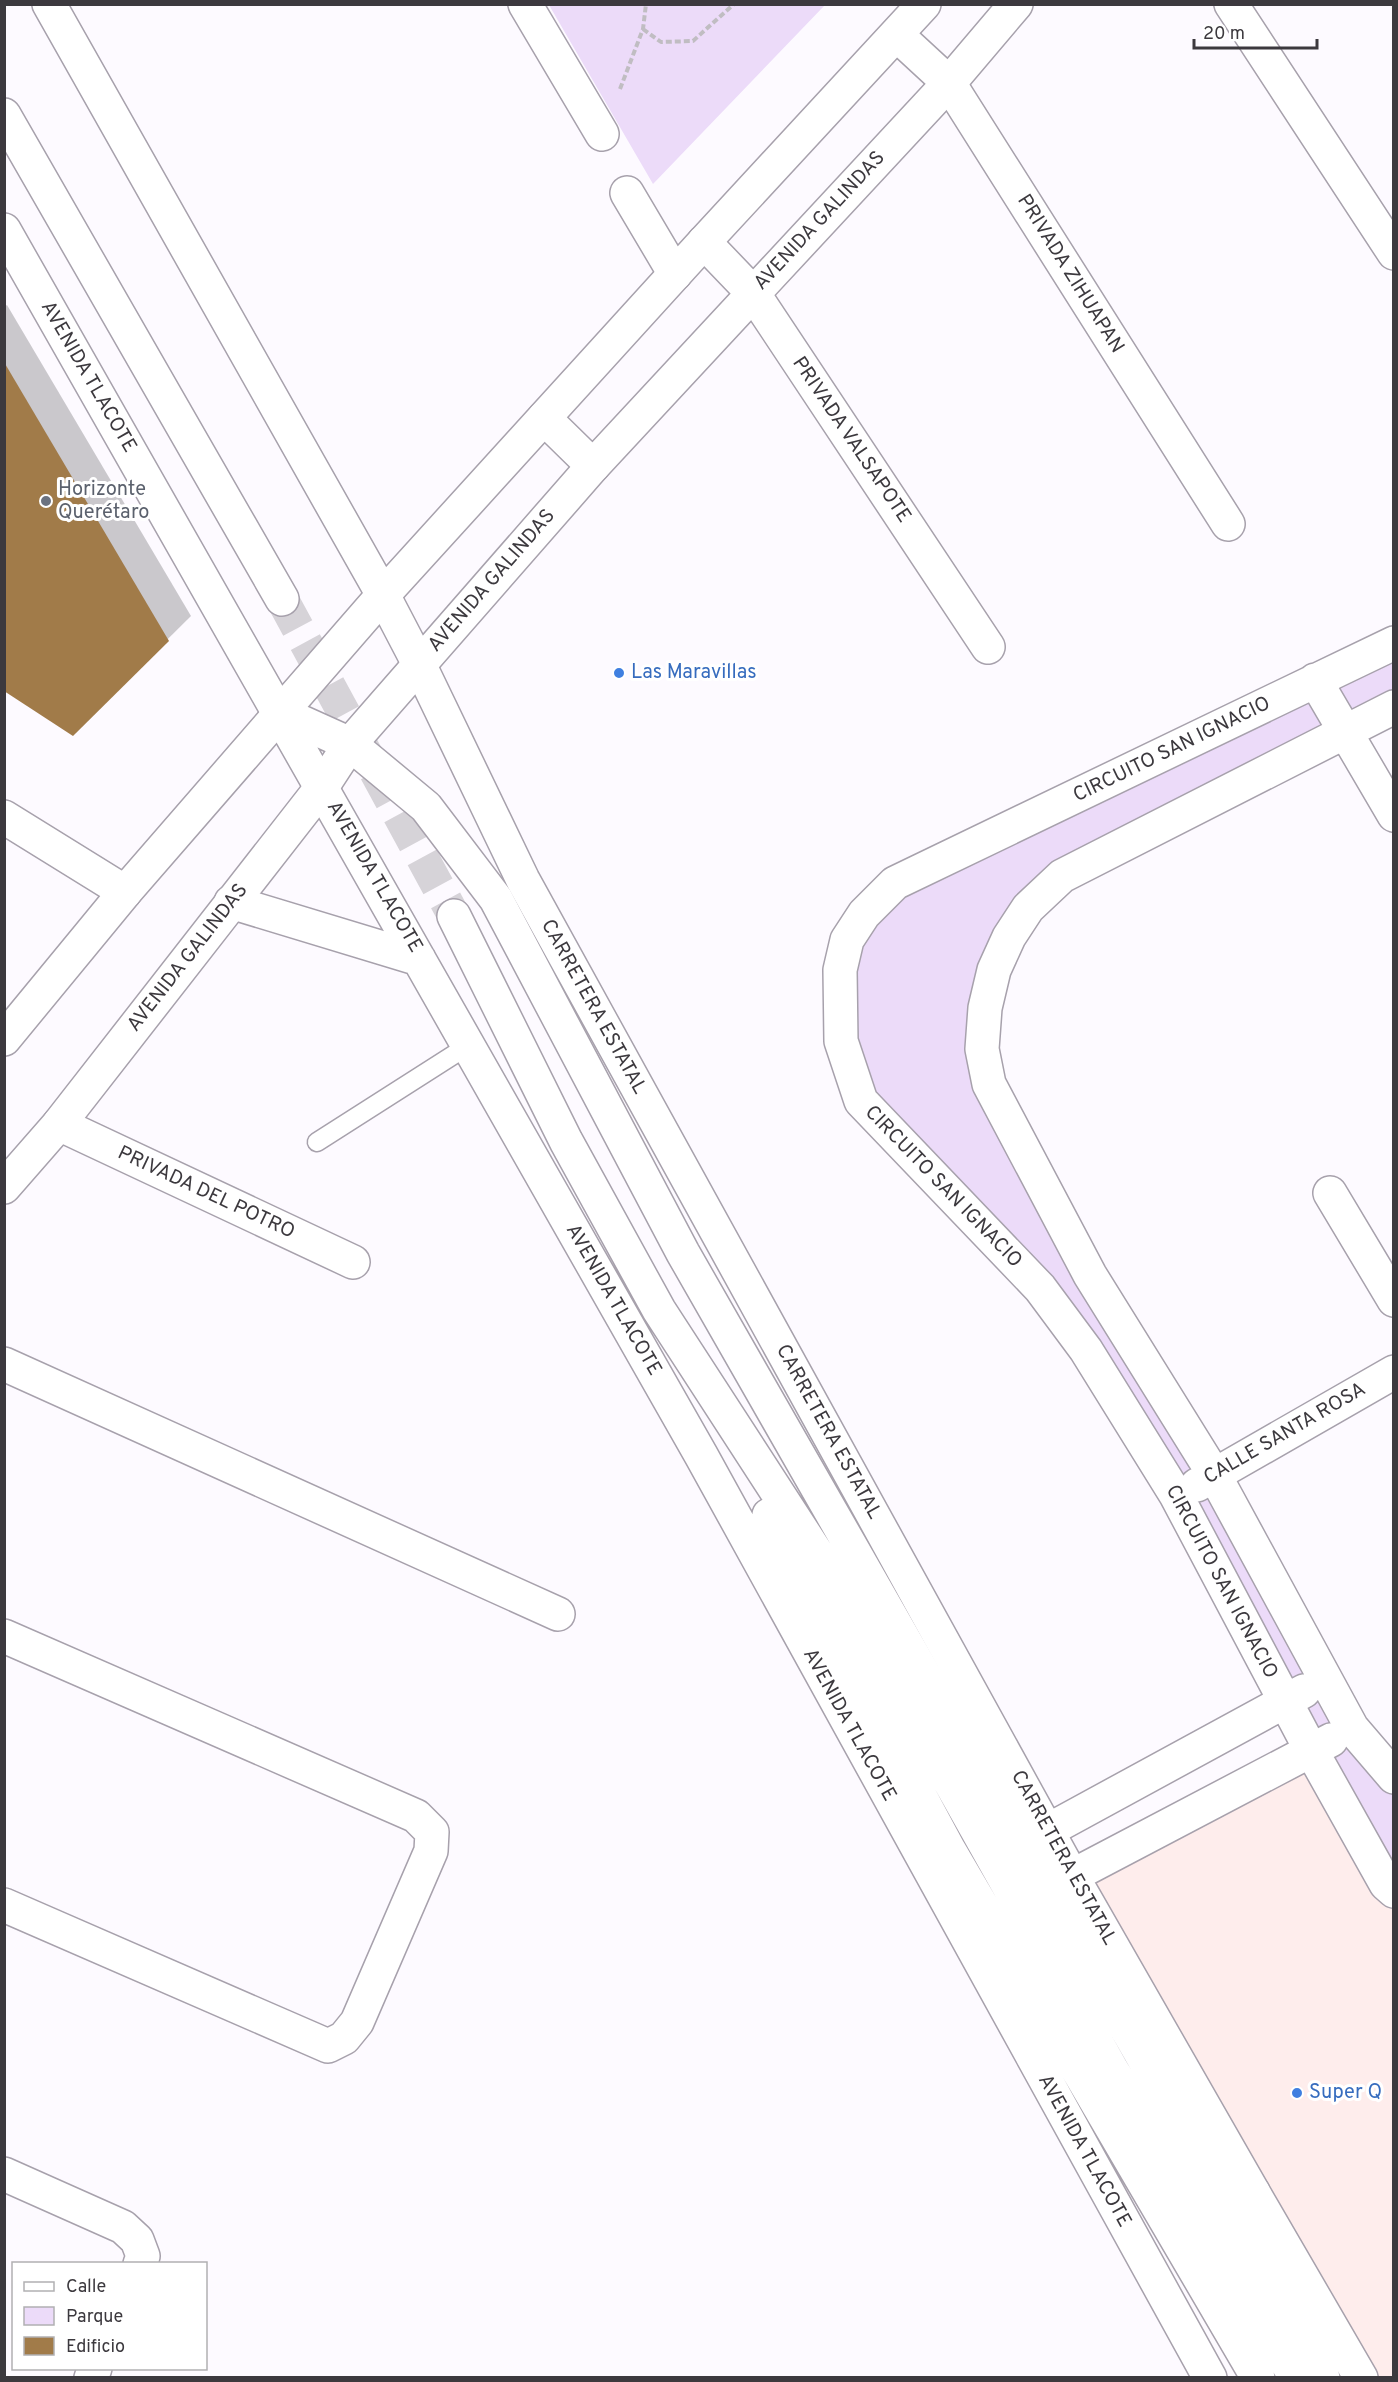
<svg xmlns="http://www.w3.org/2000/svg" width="1398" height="2382" viewBox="0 0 1398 2382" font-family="Overpass,sans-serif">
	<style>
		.commercial { fill: #feedec }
		.green { fill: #ecdbf9 }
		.shadow { fill: #0003 }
		.building { fill: #a17b49 }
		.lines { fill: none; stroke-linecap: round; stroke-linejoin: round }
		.secondary-tunnel { stroke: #d6d3d8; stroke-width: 33; stroke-dasharray: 33 16; stroke-linecap: butt }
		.service-casing { stroke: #a7a1ac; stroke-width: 21 }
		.minor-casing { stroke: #a7a1ac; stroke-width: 36 }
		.tertiary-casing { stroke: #a7a1ac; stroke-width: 36 }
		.secondary-casing { stroke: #a7a1ac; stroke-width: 36 }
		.path { stroke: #c0bdc2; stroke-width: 4; stroke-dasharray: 6 3; stroke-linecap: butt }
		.service { stroke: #fff; stroke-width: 18 }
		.minor { stroke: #fff; stroke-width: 33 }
		.tertiary { stroke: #fff; stroke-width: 33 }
		.secondary { stroke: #fff; stroke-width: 33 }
		.worship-dot { fill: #6b7280; stroke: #fff; stroke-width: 2 }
		.shop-dot { fill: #3f7fe0; stroke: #fff; stroke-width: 2 }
		.labels { text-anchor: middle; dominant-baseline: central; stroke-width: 6; stroke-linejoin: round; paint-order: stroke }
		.street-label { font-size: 20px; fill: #3c393e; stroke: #fff }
		.worship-label { font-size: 20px; fill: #5b616d; stroke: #fff; text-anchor: start }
		.shop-label { font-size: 20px; fill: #366cbe; stroke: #fff; text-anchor: start }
	</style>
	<rect width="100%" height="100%" fill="#fdfaff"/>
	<!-- commercial -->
	<path class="commercial" d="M1311 1750 1393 1891V2377H1361L1072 1876Z"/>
	<!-- green -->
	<path class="green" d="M549 5H825L653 184Z
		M1393 643V707L1062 876 1009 937 989 1084 1393 1777V1891L1086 1350 861 1101 840 970 864 914Z"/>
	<!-- shadow -->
	<path class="shadow" d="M7 305 191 616 72 734 4 689V307Z"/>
	<!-- building -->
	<path class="building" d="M4 362 169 641 73 736 4 691Z"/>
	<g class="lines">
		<!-- secondary-tunnel -->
		<path class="secondary-tunnel" d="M282 599 454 916"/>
		<defs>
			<path id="service" d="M317 1142 469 1045"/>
			<path id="minor" d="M49 4 383 595 419 664 523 880 1072 1876 1253 2192
				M525 4 602 134
				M1231 4 1394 253
				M897 35 949 83 1228 524
				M627 193 675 274
				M704 242 753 293 988 647
				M544 418 593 466
				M1394 643 895 883 864 914 847 940 840 970 841 1041 861 1101 1040 1288 1086 1350 1176 1495 1311 1750 1386 1884 1394 1891
				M1315 680 1394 815
				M1394 707 1062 876 1028 908 1009 937 994 970 985 1008 982 1049 989 1084 1090 1275 1215 1476 1352 1728 1394 1777
				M4 817 125 892
				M59 1124 353 1262
				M1330 1193 1394 1300
				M4 1364 558 1614
				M1197 1485 1394 1372
				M4 1636 416 1816 432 1832 431 1851 357 2022 344 2038 328 2046 4 1905
				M1047 1831 1304 1691
				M1072 1876 1331 1740
				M4 2174 123 2227 137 2240 143 2256 140 2264
				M91 2378 95 2368"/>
			<path id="tertiary" d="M4 1039 125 892 383 595 704 242 924 4
				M4 1187 59 1124 322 787 350 744 593 466 949 83 1016 4"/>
			<path id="secondary" d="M4 115 282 599
				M4 230 701 1455 1210 2378
				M279 712 350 744 426 807 496 899 683 1253 1164 2094 1323 2378
				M231 902 419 959
				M454 916 566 1141 659 1310 851 1606 1112 2070 1201 2217 1296 2378
				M769 1515 948 1848 1258 2378
				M1253 2192 1361 2378"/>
		</defs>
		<!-- service casing -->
		<use href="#service" class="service-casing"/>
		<!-- minor casing -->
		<use href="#minor" class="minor-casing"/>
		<!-- tertiary casing -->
		<use href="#tertiary" class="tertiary-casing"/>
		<!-- secondary casing -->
		<use href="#secondary" class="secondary-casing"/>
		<!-- path -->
		<path class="path" d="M643 29 661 42 693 41 734 4
			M620 89 643 29 646 4"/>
		<!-- service -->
		<use href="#service" class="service"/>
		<!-- minor -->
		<use href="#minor" class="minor"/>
		<!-- tertiary -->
		<use href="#tertiary" class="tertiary"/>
		<!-- secondary -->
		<use href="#secondary" class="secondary"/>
	</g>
	<!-- markers -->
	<circle class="worship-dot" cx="46" cy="501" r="6"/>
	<g class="shop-dot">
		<circle cx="619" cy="673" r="6"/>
		<circle cx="1297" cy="2093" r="6"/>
	</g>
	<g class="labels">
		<!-- street labels -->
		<g class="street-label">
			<text transform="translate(820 221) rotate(-47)">AVENIDA GALINDAS</text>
			<text transform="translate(1070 274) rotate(58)">PRIVADA ZIHUAPAN</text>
			<text transform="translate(88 377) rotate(60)">AVENIDA TLACOTE</text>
			<text transform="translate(851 440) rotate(56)">PRIVADA VALSAPOTE</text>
			<text transform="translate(492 581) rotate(-49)">AVENIDA GALINDAS</text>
			<text transform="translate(1172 750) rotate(-26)">CIRCUITO SAN IGNACIO</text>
			<text transform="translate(374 877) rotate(60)">AVENIDA TLACOTE</text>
			<text transform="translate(188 958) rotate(-52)">AVENIDA GALINDAS</text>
			<text transform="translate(593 1007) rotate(61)">CARRETERA ESTATAL</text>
			<text transform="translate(943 1187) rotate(46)">CIRCUITO SAN IGNACIO</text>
			<text transform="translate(206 1193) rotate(25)">PRIVADA DEL POTRO</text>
			<text transform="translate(613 1300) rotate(60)">AVENIDA TLACOTE</text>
			<text transform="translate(828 1432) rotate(61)">CARRETERA ESTATAL</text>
			<text transform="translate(1285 1434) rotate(-30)">CALLE SANTA ROSA</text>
			<text transform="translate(1221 1582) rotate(62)">CIRCUITO SAN IGNACIO</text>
			<text transform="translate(849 1725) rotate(61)">AVENIDA TLACOTE</text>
			<text transform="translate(1063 1858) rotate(61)">CARRETERA ESTATAL</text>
			<text transform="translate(1084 2151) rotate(61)">AVENIDA TLACOTE</text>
		</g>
		<!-- worship labels -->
		<g class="worship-label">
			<text x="58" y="490">Horizonte<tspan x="58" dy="23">Querétaro</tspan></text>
		</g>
		<!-- shop labels -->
		<g class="shop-label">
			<text x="631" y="673">Las Maravillas</text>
			<text x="1309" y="2093">Super Q</text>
		</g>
	</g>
	<!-- border -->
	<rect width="1398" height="2382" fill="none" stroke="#3c393e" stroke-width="12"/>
	<!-- legend -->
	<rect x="12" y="2262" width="195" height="108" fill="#ffffff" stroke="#b1b0b2" stroke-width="1.5"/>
	<rect x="24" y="2282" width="30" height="9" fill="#ffffff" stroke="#b1b0b2" stroke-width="1.5"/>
	<text x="66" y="2292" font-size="18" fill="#3c393e">Calle</text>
	<rect x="24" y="2307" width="30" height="18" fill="#ecdbf9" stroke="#b1b0b2" stroke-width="1.5"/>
	<text x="66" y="2322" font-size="18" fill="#3c393e">Parque</text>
	<rect x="24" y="2337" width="30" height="18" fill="#a17b49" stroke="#b1b0b2" stroke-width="1.5"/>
	<text x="66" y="2352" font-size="18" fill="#3c393e">Edificio</text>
	<!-- scale -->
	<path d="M1194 39v9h123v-9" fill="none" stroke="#3c393e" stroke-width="3"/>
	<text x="1203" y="39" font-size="18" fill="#3c393e" stroke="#ffffff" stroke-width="4.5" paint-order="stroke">20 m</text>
</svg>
